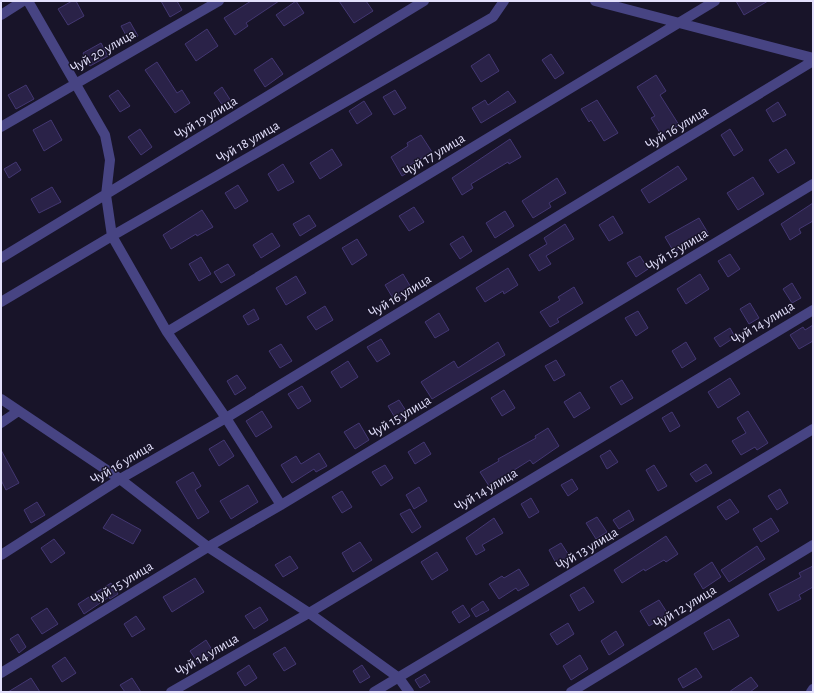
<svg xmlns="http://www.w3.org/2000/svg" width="814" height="693" viewBox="0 0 814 693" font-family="'Alegreya Sans',sans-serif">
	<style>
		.building { fill: #2a2248; stroke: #433772 }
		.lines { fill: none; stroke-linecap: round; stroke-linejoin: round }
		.street { stroke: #474483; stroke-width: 10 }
		.labels { text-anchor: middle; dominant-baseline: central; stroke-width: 3; stroke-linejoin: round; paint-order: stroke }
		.street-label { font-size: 14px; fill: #e3e0fc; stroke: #181429 }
	</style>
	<rect width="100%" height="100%" fill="#181429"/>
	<!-- building -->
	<path class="building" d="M72 1H76L84 16 68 25 58 9Z
		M161 1H177L182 10 170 17Z
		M251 1H279L246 23 248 26 235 35 224 18Z
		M296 1 304 13 284 26 276 15Z
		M339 1H366L373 11 354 23Z
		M736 1H768L744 15Z
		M130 22 138 36 129 41 121 26Z
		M207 29 218 46 196 61 185 44Z
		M101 43 108 56 90 66 83 53Z
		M489 54 499 71 481 82 471 66Z
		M551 54 564 73 555 79 542 60Z
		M272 58 283 74 265 87 254 70Z
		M157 62 177 93 182 90 190 103 175 113 145 70Z
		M656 75 666 91 660 95 679 125 662 136 651 118 655 116 637 87Z
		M26 85 34 99 16 109 8 95Z
		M222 87 231 101 223 106 214 93Z
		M118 90 130 106 120 112 109 96Z
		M395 90 406 108 394 115 383 97Z
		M508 91 516 102 481 123 472 108 485 100 488 105Z
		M597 100 618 133 604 141 591 120 589 122 581 109Z
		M364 101 372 114 357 124 349 111Z
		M778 102 786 115 773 122 766 110Z
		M51 120 62 140 44 151 33 130Z
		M140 129 152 147 141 155 128 137Z
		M730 129 743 150 734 156 721 135Z
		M421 135 432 152 410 165 412 170 402 176 391 157 408 146 407 143Z
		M510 139 521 157 509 164 508 162 471 184 473 188 462 195 452 178Z
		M332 149 342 165 320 179 310 163Z
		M786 149 795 163 778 173 769 160Z
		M16 162 21 170 9 178 4 169Z
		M283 164 294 182 278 191 268 174Z
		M678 166 687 179 649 203 641 190Z
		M753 177 764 194 738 210 727 193Z
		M557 178 566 193 549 203 551 207 533 218 522 201Z
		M238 185 248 201 235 209 225 193Z
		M52 187 61 202 39 213 31 199Z
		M813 203V221L799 229 801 233 790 240 781 224Z
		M414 207 424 222 409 231 399 216Z
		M202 210 213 227 197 236 196 234 171 249 163 235Z
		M505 211 514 226 495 238 486 223Z
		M309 215 316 226 300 236 293 224Z
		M613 216 623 233 609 241 599 225Z
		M699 218 708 233 674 252 665 237Z
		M565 224 574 239 546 256 551 264 539 271 529 255 547 244 544 238Z
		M272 233 280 246 261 258 253 245Z
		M463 236 472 251 460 259 450 244Z
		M357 239 367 255 352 265 342 248Z
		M730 254 740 269 728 277 718 261Z
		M640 256 648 269 636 277 627 263Z
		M201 257 211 274 199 281 189 264Z
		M228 264 235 275 221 283 214 272Z
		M508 268 518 285 504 294 503 291 485 302 476 288Z
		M403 274 412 289 394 300 385 285Z
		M700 274 709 289 686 304 677 289Z
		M296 276 306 293 286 305 276 288Z
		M792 283 801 298 792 303 783 289Z
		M574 287 583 303 557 319 559 322 550 327 540 312 560 300 558 297Z
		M750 303 759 318 749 324 740 309Z
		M325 306 333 320 316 330 307 317Z
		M254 309 259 319 248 325 243 316Z
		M638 311 648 328 636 336 625 318Z
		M439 313 449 330 435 338 425 322Z
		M813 325V341L799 349 790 335 803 327 805 330Z
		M730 328 735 337 720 347 714 338Z
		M381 339 390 354 377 362 367 347Z
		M498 342 505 355 432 399 421 382 454 361 458 368Z
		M686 342 696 359 682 368 672 351Z
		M281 344 292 361 280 368 269 351Z
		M556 360 565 375 554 381 545 366Z
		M348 361 358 377 341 388 331 372Z
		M237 375 246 388 235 395 227 381Z
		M730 378 740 394 718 408 708 392Z
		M622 380 633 398 621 405 610 387Z
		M302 386 311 401 298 409 288 394Z
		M504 390 515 408 502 416 491 398Z
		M580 392 590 408 574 418 564 402Z
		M399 400 408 414 397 421 388 406Z
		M262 411 272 427 256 437 246 421Z
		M748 411 768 443 757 450 755 447 741 455 732 441 746 433 737 418Z
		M672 412 680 426 670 432 662 418Z
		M359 423 369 440 355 449 344 432Z
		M548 428 559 446 533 464 530 460 489 486 480 472 499 461 498 459 536 438 535 436Z
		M224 440 234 456 219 466 209 449Z
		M424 442 431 454 415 464 408 452Z
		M1 450 19 483 6 490 1 480Z
		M610 450 618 462 607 469 600 456Z
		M319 453 327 466 316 472 314 469 292 483 281 465 296 456 301 464Z
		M706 464 712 473 696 482 690 474Z
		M385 465 393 478 381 486 372 472Z
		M654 465 667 486 658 491 646 470Z
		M193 472 201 486 195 490 209 512 198 519 176 482Z
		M572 479 578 489 568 496 561 485Z
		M248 485 258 502 231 519 220 501Z
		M419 487 427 501 414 509 406 495Z
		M780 489 788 503 777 510 768 496Z
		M342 491 352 507 342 513 332 497Z
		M531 498 539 512 529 518 521 504Z
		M730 499 739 512 726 520 717 507Z
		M37 502 45 515 31 523 24 510Z
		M410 509 421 527 412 533 400 514Z
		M629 510 634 520 619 529 613 520Z
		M112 514 141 530 133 544 103 528Z
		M597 517 607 532 596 539 586 523Z
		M494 518 503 533 482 545 485 550 476 555 466 538Z
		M771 518 779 531 761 542 753 529Z
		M666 536 678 554 666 562 664 560 645 571 644 569 622 583 614 570Z
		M54 539 65 553 51 563 41 548Z
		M360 542 372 560 353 572 342 553Z
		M561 543 570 557 557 565 549 550Z
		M757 546 765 559 729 582 721 570Z
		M437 552 448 570 432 580 421 562Z
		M290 556 298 568 283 577 275 565Z
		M712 562 721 577 703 589 694 574Z
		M813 566V587L799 595 801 599 778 611 769 594 801 577 799 573Z
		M519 569 529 585 518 591 516 588 499 599 489 584 502 576 504 578Z
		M195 578 204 592 172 612 163 597Z
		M111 583 118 594 110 599 109 597 84 614 78 604Z
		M584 587 594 602 579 611 570 595Z
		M659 600 668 614 649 626 640 611Z
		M483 601 489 610 476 617 471 609Z
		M463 605 470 616 459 623 452 612Z
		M260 607 268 620 254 629 245 616Z
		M47 608 58 624 42 634 31 618Z
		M136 616 145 629 132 637 124 624Z
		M729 619 739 636 713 650 704 633Z
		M568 623 574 634 557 645 550 634Z
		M616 631 624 645 609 655 601 641Z
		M18 634 26 647 19 653 10 639Z
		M206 640 214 653 198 663 190 651Z
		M285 647 296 664 284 671 273 654Z
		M580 655 588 669 571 680 563 666Z
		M65 657 76 673 62 682 52 666Z
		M249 665 257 678 245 686 237 673Z
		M362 665 370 677 360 683 353 671Z
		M696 668 702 677 683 688 678 679Z
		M425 674 430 682 420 688 415 680Z
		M751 677 758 686 750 692H729Z
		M31 678 40 692H8Z
		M132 678 141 692H125L120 685Z"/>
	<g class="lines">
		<!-- street -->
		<path class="street" d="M28 1 105 135 110 160 106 195 112 236 167 332 226 418 281 505
			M595 1 813 58
			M1 15 23 1
			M1 127 219 1
			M1 258 424 1
			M1 302 112 236 493 17 504 1
			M167 332 715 1
			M1 399 120 479 208 547 309 613 399 678 409 692
			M1 423 17 412
			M1 555 120 479 226 418 813 61
			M1 673 208 547 281 505 813 184
			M171 692 309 613 813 310
			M374 692 813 429
			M571 692 813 545
			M811 692 813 689"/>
	</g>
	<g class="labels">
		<!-- street labels -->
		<g class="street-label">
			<text transform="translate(103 51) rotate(-30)">Чуй 20 улица</text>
			<text transform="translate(206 118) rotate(-31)">Чуй 19 улица</text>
			<text transform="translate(677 128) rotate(-31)">Чуй 16 улица</text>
			<text transform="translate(248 142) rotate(-30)">Чуй 18 улица</text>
			<text transform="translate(434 155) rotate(-31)">Чуй 17 улица</text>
			<text transform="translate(677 250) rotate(-31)">Чуй 15 улица</text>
			<text transform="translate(400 296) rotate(-31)">Чуй 16 улица</text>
			<text transform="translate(763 323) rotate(-31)">Чуй 14 улица</text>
			<text transform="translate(400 417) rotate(-31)">Чуй 15 улица</text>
			<text transform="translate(122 463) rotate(-31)">Чуй 16 улица</text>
			<text transform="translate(486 490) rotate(-31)">Чуй 14 улица</text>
			<text transform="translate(587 549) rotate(-31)">Чуй 13 улица</text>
			<text transform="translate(122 583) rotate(-31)">Чуй 15 улица</text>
			<text transform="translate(685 607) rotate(-31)">Чуй 12 улица</text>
			<text transform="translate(207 655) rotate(-30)">Чуй 14 улица</text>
		</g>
	</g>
	<!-- border -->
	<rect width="814" height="693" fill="none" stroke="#e3e0fc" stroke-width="4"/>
</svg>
